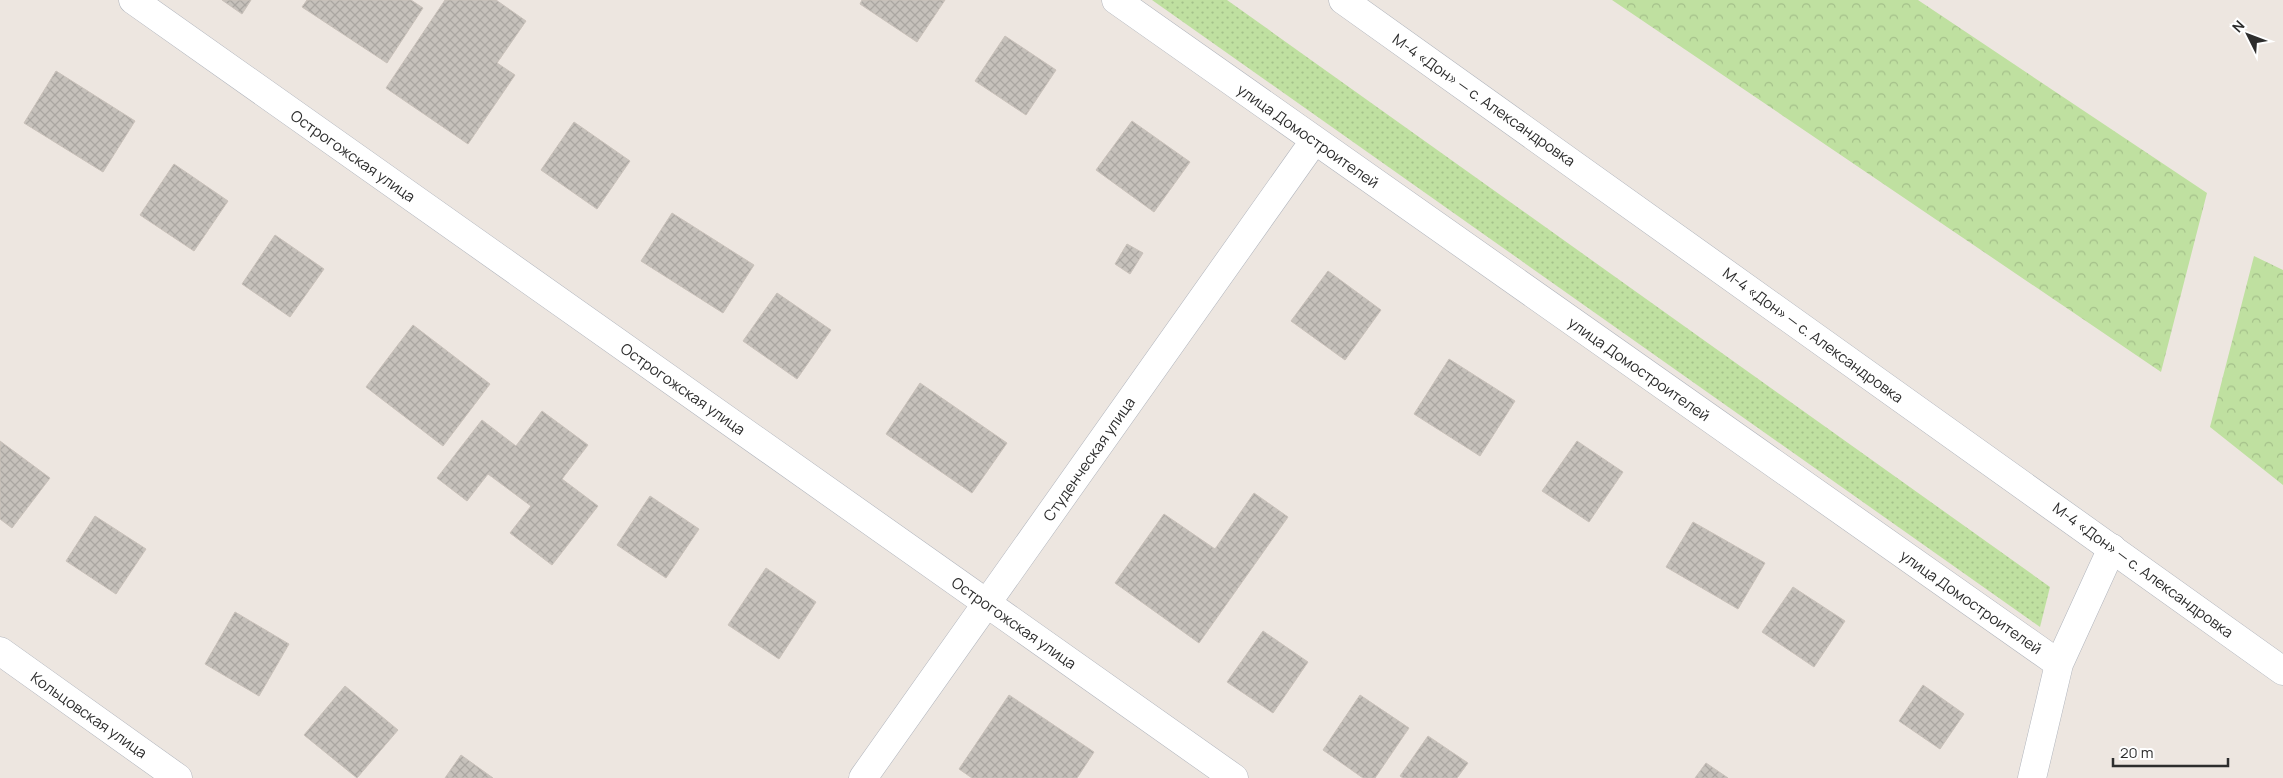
<svg xmlns="http://www.w3.org/2000/svg" width="2283" height="778" viewBox="0 0 2283 778" font-family="Manrope,sans-serif">
	<style>
		.grass { fill: url(#grass-dots) }
		.forest { fill: url(#forest-crowns) }
		.building { fill: url(#building-cross-hatch); stroke: #c9c1ba }
		.lines { fill: none; stroke-linecap: round; stroke-linejoin: round }
		.minor-casing { stroke: #b0b4bc; stroke-width: 29 }
		.secondary-casing { stroke: #b0b4bc; stroke-width: 29 }
		.minor { stroke: #fff; stroke-width: 28 }
		.secondary { stroke: #fff; stroke-width: 28 }
		.labels { text-anchor: middle; dominant-baseline: central; stroke-width: 4.5; stroke-linejoin: round; paint-order: stroke }
		.street-label { font-size: 15px; fill: #2d2d2d; stroke: #fff }
	</style>
	<defs>
		<pattern id="grass-dots" width="8" height="8" patternUnits="userSpaceOnUse" patternTransform="scale(1.25)"><rect width="8" height="8" fill="#bfe0a0"/><path d="M2 2h.1M6 6h.1" fill="none" stroke="#a4c08a" stroke-width="1.8" stroke-linecap="round"/></pattern>
		<pattern id="forest-crowns" width="20" height="18" patternUnits="userSpaceOnUse" patternTransform="scale(1.25)"><rect width="20" height="18" fill="#bfe0a0"/><path d="M2 6a3 3 0 1 1 6 0M12 15a3 3 0 1 1 6 0" fill="none" stroke="#a4c08a"/></pattern>
		<pattern id="building-cross-hatch" width="8" height="8" patternUnits="userSpaceOnUse" patternTransform="scale(1.25)"><rect width="8" height="8" fill="#c6c1bb"/><path d="M0 0l8 8M0 8l8-8" fill="none" stroke="#aaa6a1"/></pattern>
	</defs>
	<rect width="100%" height="100%" fill="#ede6e0"/>
	<!-- grass -->
	<path class="grass" d="M1152 0H1227L2050 587 2040 627Z"/>
	<!-- forest -->
	<path class="forest" d="M1612 0H1918L2207 193 2161 372Z
		M2254 256 2283 270V485L2210 427Z"/>
	<!-- building -->
	<path class="building" d="M222 0H251L242 14Z
		M307 0H411L423 8 387 63 302 7Z
		M445 0H496L526 21 497 63 515 75 468 144 386 88Z
		M862 0H945L917 42 860 4Z
		M1005 36 1056 70 1026 115 975 81Z
		M56 71 135 121 103 172 24 123Z
		M1132 121 1190 162 1154 212 1096 170Z
		M574 122 630 161 597 209 541 170Z
		M174 164 228 201 194 251 140 215Z
		M672 213 754 265 723 313 641 261Z
		M275 235 324 269 290 317 242 284Z
		M1127 244 1143 253 1130 274 1115 264Z
		M1328 271 1381 310 1345 360 1291 321Z
		M777 293 831 330 797 379 743 341Z
		M413 325 490 384 443 446 366 387Z
		M1449 359 1515 401 1480 456 1414 414Z
		M920 383 1007 443 972 493 886 434Z
		M542 411 588 445 562 479 598 506 552 565 510 533 531 506 488 474 467 501 437 478 482 420 516 446Z
		M0 441 50 478 12 528 0 519Z
		M1577 441 1623 472 1589 522 1542 491Z
		M1254 493 1288 517 1199 643 1115 583 1164 514 1215 549Z
		M650 496 699 529 666 578 617 545Z
		M95 516 146 549 116 594 66 561Z
		M1693 522 1765 563 1738 609 1666 567Z
		M766 568 816 602 779 659 728 625Z
		M1793 587 1845 621 1814 667 1762 632Z
		M235 612 289 644 259 696 205 664Z
		M1263 631 1308 662 1273 713 1227 682Z
		M1923 685 1964 714 1940 749 1899 721Z
		M345 686 398 730 357 778 304 735Z
		M1009 695 1094 752 1077 778H972L959 769Z
		M1360 695 1409 728 1375 778H1363L1323 750Z
		M1428 736 1468 763 1457 778H1403L1400 776Z
		M461 755 493 778H445Z
		M1706 763 1728 778H1695Z"/>
	<g class="lines">
		<defs>
			<path id="minor" d="M133 0 1234 778
				M1116 0 2059 664 2112 548
				M0 651 178 778
				M863 778 1314 141
				M2032 778 2059 664"/>
			<path id="secondary" d="M1343 0 2283 671"/>
		</defs>
		<!-- minor casing -->
		<use href="#minor" class="minor-casing"/>
		<!-- secondary casing -->
		<use href="#secondary" class="secondary-casing"/>
		<!-- minor -->
		<use href="#minor" class="minor"/>
		<!-- secondary -->
		<use href="#secondary" class="secondary"/>
	</g>
	<g class="labels">
		<!-- street labels -->
		<g class="street-label">
			<text transform="translate(1484 100) rotate(35)">М-4 «Дон» — с. Александровка</text>
			<text transform="translate(1308 136) rotate(35)">улица Домостроителей</text>
			<text transform="translate(353 156) rotate(35)">Острогожская улица</text>
			<text transform="translate(1813 335) rotate(36)">М-4 «Дон» — с. Александровка</text>
			<text transform="translate(1639 369) rotate(35)">улица Домостроителей</text>
			<text transform="translate(683 389) rotate(35)">Острогожская улица</text>
			<text transform="translate(1089 459) rotate(-55)">Студенческая улица</text>
			<text transform="translate(2143 570) rotate(36)">М-4 «Дон» — с. Александровка</text>
			<text transform="translate(1971 602) rotate(35)">улица Домостроителей</text>
			<text transform="translate(1014 623) rotate(35)">Острогожская улица</text>
			<text transform="translate(89 715) rotate(35)">Кольцовская улица</text>
		</g>
	</g>
	<!-- north arrow -->
	<g transform="translate(2248 35) rotate(312)" stroke="#ffffff" stroke-width="4" paint-order="stroke">
	<path d="M0-4L9 19L0 12L-9 19Z" fill="#2d2d2d"/>
	<text y="-8" font-size="14" font-weight="bold" text-anchor="middle" fill="#2d2d2d">N</text>
	</g>
	<!-- scale -->
	<path d="M2113 758v8h115v-8" fill="none" stroke="#2d2d2d" stroke-width="2.5"/>
	<text x="2120" y="758" font-size="15" fill="#2d2d2d" stroke="#ffffff" stroke-width="4" paint-order="stroke">20 m</text>
</svg>
